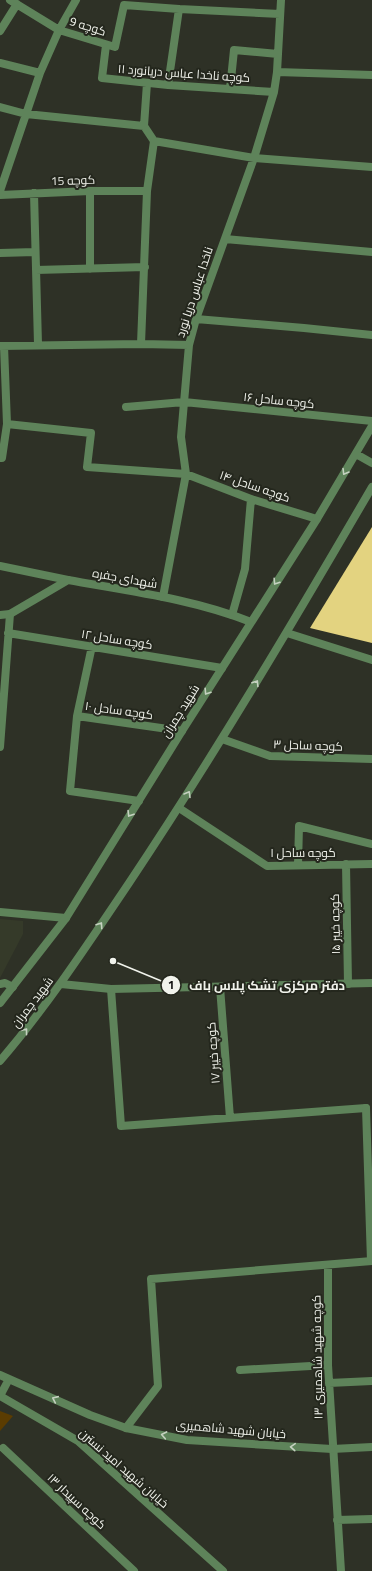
<svg xmlns="http://www.w3.org/2000/svg" width="372" height="1571" viewBox="0 0 372 1571" font-family="'Titillium Web',Cairo,sans-serif">
	<style>
		.built { fill: #353a29 }
		.green { fill: #5b3c01 }
		.building { fill: #e3d380 }
		.lines { fill: none; stroke-linecap: round; stroke-linejoin: round }
		.minor { stroke: #5e835a; stroke-width: 8 }
		.tertiary { stroke: #5e835a; stroke-width: 8 }
		.oneway { stroke: #c5d1c0 }
		.labels { text-anchor: middle; dominant-baseline: central; stroke-width: 4; stroke-linejoin: round; paint-order: stroke }
		.street-label { font-size: 12px; fill: #f1f3ec; stroke: #24271d }
		.leader { fill: none; stroke: #f1f3ec; stroke-width: 1.5 }
		.callout-dot { fill: #f1f3ec; stroke: #24271d; stroke-width: 1.5 }
		.mark-label { font-size: 12px; text-anchor: middle; font-weight: bold; fill: #111 }
		.callout-label { font-size: 13px; text-anchor: middle; font-weight: bold; fill: #f1f3ec; stroke: #24271d; stroke-width: 4; stroke-linejoin: round; paint-order: stroke }
	</style>
	<rect width="100%" height="100%" fill="#2e3126"/>
	<!-- built -->
	<path class="built" d="M0 919 23 921V934L0 978Z"/>
	<!-- green -->
	<path class="green" d="M0 1411 13 1416 0 1431Z"/>
	<!-- building -->
	<path class="building" d="M372 527V643L310 628Z"/>
	<g class="lines">
		<!-- minor -->
		<path class="minor" d="M10 0 59 30 115 47 124 5 179 9 280 14
			M0 31 17 4
			M106 45 102 78 168 85 274 92
			M0 63 40 73
			M277 72 372 75
			M168 85 179 9
			M230 89 234 50 278 54
			M0 107 26 114 144 126 154 141 254 158 372 167
			M144 126 147 83
			M0 191 40 73 59 30 76 0
			M90 191V269
			M34 193 38 344
			M0 195 90 191H147
			M225 239 372 252
			M0 253 35 252
			M36 270 145 267
			M196 319 304 328 372 335
			M141 344 147 191 154 141
			M0 346 141 344 189 345
			M126 407 184 402 372 421
			M7 424 91 433 87 467 186 474 251 499 317 519
			M0 458H2L7 424 4 346
			M0 566 68 580
			M163 597 186 474 181 437 189 345 196 319 254 158 274 92 277 72 281 0
			M232 615 245 569 251 499
			M8 633 222 668
			M287 633 372 660
			M92 646 77 716 70 791 139 801
			M77 716 182 731
			M222 739 270 756 372 759
			M0 747 10 614
			M179 808 267 866 372 864
			M346 864 348 984
			M298 865 299 826 372 844
			M0 912 66 918
			M0 984 5 983 13 987
			M220 987 230 1118
			M111 989 121 1126 366 1108
			M328 1265V1365L341 1571
			M240 1370 328 1365
			M329 1383 372 1381
			M126 1428 158 1386 151 1279 372 1261
			M3 1448 134 1571
			M337 1520 372 1519"/>
		<!-- tertiary -->
		<path class="tertiary" d="M356 454 372 463
			M0 615 10 614 68 580C129 591 193 599 251 622
			M61 984 111 989 372 983
			M0 1003 66 918 182 731 317 519 372 426
			M0 1061C48 1005 88 944 129 883 215 754 294 621 372 487
			M366 1108 371 1261
			M0 1375 90 1415 126 1428 187 1440 332 1449 372 1447
			M0 1396 78 1441 223 1571
			M0 1396 9 1379"/>
	</g>
	<!-- one-way arrows -->
	<defs><path id="oneway-chevron" d="M-2-3.5L2.5 0L-2 3.5" fill="none" stroke-width="1.6" stroke-linecap="round" stroke-linejoin="round"/></defs>
	<g class="oneway">
		<use href="#oneway-chevron" transform="translate(345 472) rotate(121)"/>
		<use href="#oneway-chevron" transform="translate(276 582) rotate(123)"/>
		<use href="#oneway-chevron" transform="translate(256 683) rotate(-58)"/>
		<use href="#oneway-chevron" transform="translate(207 692) rotate(123)"/>
		<use href="#oneway-chevron" transform="translate(188 794) rotate(-59)"/>
		<use href="#oneway-chevron" transform="translate(130 814) rotate(122)"/>
		<use href="#oneway-chevron" transform="translate(100 925) rotate(-56)"/>
		<use href="#oneway-chevron" transform="translate(25 1031) rotate(-52)"/>
		<use href="#oneway-chevron" transform="translate(55 1399) rotate(-156)"/>
		<use href="#oneway-chevron" transform="translate(164 1435) rotate(-169)"/>
		<use href="#oneway-chevron" transform="translate(293 1447) rotate(-176)"/>
	</g>
	<g class="labels">
		<!-- street labels -->
		<g class="street-label">
			<text transform="translate(88 26) rotate(18)">کوچه 9</text>
			<text transform="translate(184 73) rotate(4)">کوچه ناخدا عباس دریانورد ۱۱</text>
			<text transform="translate(73 180) rotate(-2)">کوچه 15</text>
			<text transform="translate(194 292) rotate(-72)">ناخدا عباس دریا نورد</text>
			<text transform="translate(279 400) rotate(6)">کوچه ساحل ۱۶</text>
			<text transform="translate(255 486) rotate(19)">کوچه ساحل ۱۴</text>
			<text transform="translate(125 578) rotate(10)">شهدای جفره</text>
			<text transform="translate(117 639) rotate(9)">کوچه ساحل ۱۲</text>
			<text transform="translate(119 710) rotate(8)">کوچه ساحل ۱۰</text>
			<text transform="translate(180 711) rotate(-58)">شهید چمران</text>
			<text transform="translate(308 745) rotate(2)">کوچه ساحل ۳</text>
			<text x="303" y="852">کوچه ساحل ۱</text>
			<text transform="translate(335 924) rotate(-91)">کوچه خیبر ۱۵</text>
			<text transform="translate(32 1002) rotate(-53)">شهید چمران</text>
			<text transform="translate(213 1053) rotate(-94)">کوچه خیبر ۱۷</text>
			<text transform="translate(317 1357) rotate(-91)">کوچه شهید شاهمیری ۱۳</text>
			<text transform="translate(231 1429) rotate(5)">خیابان شهید شاهمیری</text>
			<text transform="translate(124 1468) rotate(41)">خیابان شهید امید نسترن</text>
			<text transform="translate(77 1501) rotate(43)">کوچه سپیدار ۱۳</text>
		</g>
	</g>
	<!-- callouts -->
	<path class="leader" d="M113 961L171 985"/>
	<g class="callout-dot">
		<circle cx="113" cy="961" r="4"/>
		<circle cx="171" cy="985" r="10"/>
	</g>
	<g class="mark-label">
		<text x="171" y="989">1</text>
	</g>
	<g class="callout-label">
		<text x="267" y="990">دفتر مرکزی تشک پلاس باف</text>
	</g>
</svg>
